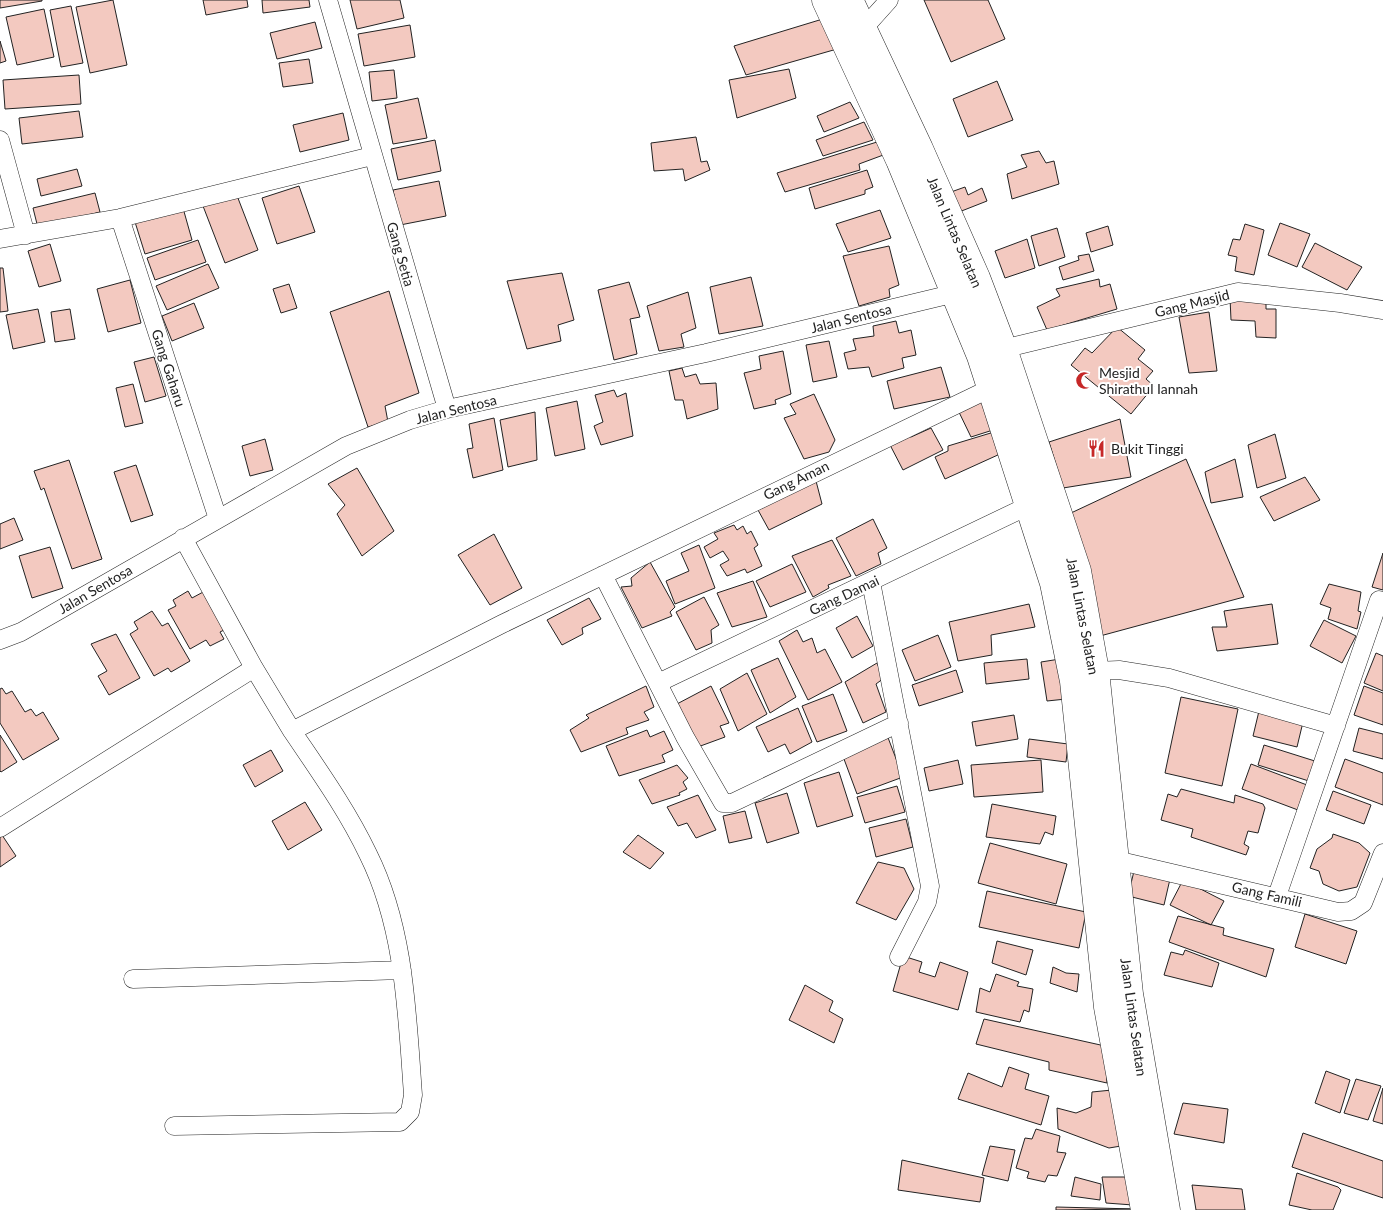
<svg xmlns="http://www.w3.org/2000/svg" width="1383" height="1210" viewBox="0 0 1383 1210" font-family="Lato,sans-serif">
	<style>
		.building { fill: #f3c9c0; stroke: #222 }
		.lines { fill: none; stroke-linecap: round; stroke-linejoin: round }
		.street-casing { stroke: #222; stroke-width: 19 }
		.highway-casing { stroke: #222; stroke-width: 29 }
		.street { stroke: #fff; stroke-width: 18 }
		.highway { stroke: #fff; stroke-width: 28 }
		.labels { text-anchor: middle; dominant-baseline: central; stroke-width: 4; stroke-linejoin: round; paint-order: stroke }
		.street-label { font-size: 14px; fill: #222; stroke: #fff }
		.poi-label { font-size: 14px; fill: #222; stroke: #fff; text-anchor: start }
	</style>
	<rect width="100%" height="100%" fill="#fff"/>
	<!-- building -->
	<path class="building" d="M0 0H42V1L0 8Z
		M113 0 127 65 90 73 76 7Z
		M203 0H247L248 7 206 15Z
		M262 0H309L310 7 263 13Z
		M350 0H400L404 18 357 29Z
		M924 0H988L1005 39 951 62Z
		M71 6 83 63 61 67 50 10Z
		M44 9 54 57 17 65 6 17Z
		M826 18 837 49 746 75 734 46Z
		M315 22 322 48 277 59 270 33Z
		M410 25 415 57 364 66 358 34Z
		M0 41 6 61 0 63Z
		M309 59 313 83 283 87 279 63Z
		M789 69 796 98 737 118 729 80Z
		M394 70 397 98 372 101 369 72Z
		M79 75 81 104 5 109 3 80Z
		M997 81 1013 120 968 137 953 99Z
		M418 98 427 138 393 144 385 105Z
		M850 102 859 118 824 132 817 116Z
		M79 111 83 137 22 144 19 118Z
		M343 113 349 140 300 152 293 125Z
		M864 122 873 140 823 156 816 140Z
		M696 137 701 162 707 161 710 170 685 181 683 169 654 171 651 143Z
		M435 140 441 171 398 180 391 149Z
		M877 142 886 154 859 164 860 170 785 192 777 173Z
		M1039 151 1046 163 1054 161 1059 184 1012 199 1007 174 1027 167 1021 155Z
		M77 169 82 186 41 196 37 179Z
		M867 170 873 187 865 190V194L815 209 809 188Z
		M439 181 446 216 400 225 393 190Z
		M299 186 315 232 277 244 262 198Z
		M965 187 968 195 982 188 987 201 959 212 951 192Z
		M95 193 100 212 38 228 33 208Z
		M236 193 258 250 225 263 203 206Z
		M183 208 192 240 145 254 135 222Z
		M880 210 891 238 848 252 836 224Z
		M1280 223 1310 234 1297 267 1268 255Z
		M1245 224 1264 230 1254 275 1235 271 1237 257 1228 255 1233 239 1240 240Z
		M1108 226 1113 245 1091 252 1086 233Z
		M1057 228 1065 257 1039 266 1031 236Z
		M1027 239 1035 268 1005 278 995 251Z
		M198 240 206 262 155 280 147 258Z
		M1315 243 1362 267 1347 290 1302 267Z
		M50 244 61 281 39 287 28 251Z
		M889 246 899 285 889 289 890 297 859 306 843 256Z
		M1089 254 1094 271 1063 280 1059 267 1079 260 1078 256Z
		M208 264 219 288 167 310 156 286Z
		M0 268H3L8 311 0 312Z
		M562 273 574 320 558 325 561 341 527 349 507 281Z
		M751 277 763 326 719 334 710 287Z
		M1099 279 1100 287 1110 284 1117 309 1047 330 1037 307 1060 296 1056 289Z
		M130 280 141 323 108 332 97 289Z
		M629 282 640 317 630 319 637 354 614 360 598 290Z
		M289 284 297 308 281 313 273 289Z
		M389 291 419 393 385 406 388 422 368 427 330 312Z
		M688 292 696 328 681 334 684 347 659 351 647 306Z
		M1230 298H1266V309H1276V338L1256 337 1255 321 1231 320Z
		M194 303 204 328 172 341 162 316Z
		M38 309 45 342 13 349 6 315Z
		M70 309 75 339 55 342 51 312Z
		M1209 312 1217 371 1189 373 1179 317Z
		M896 321 899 333 911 330 916 355 902 358 904 368 872 377 869 367 848 369 844 353 856 350 853 339 874 336 873 326Z
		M1117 327 1145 350 1138 359 1153 371 1146 379 1154 386 1131 414 1071 365 1085 348 1092 353Z
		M829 341 837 377 813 382 806 345Z
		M783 351 791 394 775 400 776 404 754 409 744 373 761 369 759 356Z
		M154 357 166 396 145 402 134 362Z
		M941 367 950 397 894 409 887 381Z
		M682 368 685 377 696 374 700 384 716 383 718 409 687 419 683 400H675L669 371Z
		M133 384 143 423 125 427 116 388Z
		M614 390 617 397 626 393 633 436 601 445 594 426 603 422 595 395Z
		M814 394 835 440 829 452 804 459 784 418 796 414 790 404Z
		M980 398 993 430 971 437 957 408Z
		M577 401 585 449 555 456 546 408Z
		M535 412 537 460 508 467 500 420Z
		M494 418 503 470 473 478 467 449 473 448 469 424Z
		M1120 419 1131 477 1063 488 1049 442Z
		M931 428 943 450 903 470 889 443 905 435 911 437Z
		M994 432 1000 454 945 479 935 457 948 451V446Z
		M1275 434 1286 478 1257 488 1248 445Z
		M265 439 273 470 250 476 242 446Z
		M1186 459 1244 597 1100 636 1071 513Z
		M1235 459 1243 497 1211 503 1205 472Z
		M69 460 102 559 72 569 44 488 41 490 34 471Z
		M136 465 153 515 131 522 114 472Z
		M357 468 394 531 362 556 337 514 345 505 328 484Z
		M1305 477 1320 500 1274 521 1260 497Z
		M816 481 822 504 769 530 758 510Z
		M14 518 23 540 0 549V524Z
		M873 519 887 548 878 553 881 564 856 576 836 538Z
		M734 525 737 530 743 526 747 534 751 531 758 545 754 548 762 566 747 573 745 569 727 576 720 565 729 560 723 551 710 558 704 547 718 539 714 533Z
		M494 534 522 588 490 605 458 555Z
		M832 540 851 576 828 585 829 588 813 597 792 556Z
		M699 545 715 588 675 604 666 581 689 571 681 553Z
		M50 547 63 588 32 598 19 556Z
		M1383 553V590L1372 587Z
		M650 562 675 607 670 612 672 616 642 628 621 587 632 586 631 578Z
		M792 564 806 592 770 607 756 581Z
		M753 581 767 617 732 627 717 593Z
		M1329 584 1361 592 1358 611 1361 612 1357 629 1328 619 1331 608 1320 604Z
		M188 591 192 598 205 591 226 629 220 632 224 639 210 646 206 640 190 649 168 610 176 606 173 600Z
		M704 597 719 625 711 630 712 643 696 650 676 612Z
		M589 598 601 619 582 628 583 634 562 645 547 620Z
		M1029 604 1035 627 991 635 992 655 958 661 949 622Z
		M1272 604 1278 644 1217 651 1212 627H1227L1224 611Z
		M152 611 162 626 168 623 190 661 171 672 168 668 154 676 130 634 138 629 134 622Z
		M857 616 873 646 852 658 836 628Z
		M1324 620 1356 636 1342 663 1310 646Z
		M797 630 803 642 812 638 817 653 825 649 842 682 808 700 779 641Z
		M116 634 140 678 109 695 98 676 107 671 91 644Z
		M938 635 951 667 915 681 902 650Z
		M1376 653 1383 656V691L1364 683Z
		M778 658 796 697 770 713 751 670Z
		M1027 659 1029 679 986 684 984 663Z
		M1060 659 1066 699 1047 701 1041 662Z
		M877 663 884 678 876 684 886 712 863 723 845 682Z
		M956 670 963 692 919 706 912 685Z
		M747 673 767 714 738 731 720 689Z
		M646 686 654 707 644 712 649 720 626 728 628 734 581 752 570 730 589 718 586 715Z
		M711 686 729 723 720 726 725 737 695 748 675 705Z
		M1364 686 1383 693V725L1354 715Z
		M2 688 6 694 12 691 25 712 31 709 36 716 43 712 59 739 23 760 0 723V689Z
		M833 694 847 731 817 742 802 706Z
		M1181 697 1238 709 1222 786 1165 773Z
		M798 708 812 742 790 754 785 744 768 752 756 727Z
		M1259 711 1303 722 1297 747 1253 736Z
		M1014 715 1018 739 976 746 972 722Z
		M1359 728 1383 734V759L1353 751Z
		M647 730 650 737 664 731 673 750 662 755 665 762 619 776 606 746Z
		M0 735 17 762 1 772 0 771Z
		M887 735 903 777 857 794 841 751Z
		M1029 739 1068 744 1066 762 1027 757Z
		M1264 745 1318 762 1312 782 1258 765Z
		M271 750 283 771 255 787 243 765Z
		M1345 759 1383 773V805L1335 787Z
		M958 760 963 784 929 791 924 768Z
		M1041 760 1043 792 974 797 971 765Z
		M1251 764 1307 785 1298 810 1242 789Z
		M677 765 688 778 683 782 687 789 679 793 680 795 652 804 639 780Z
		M839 772 853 816 817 827 804 783Z
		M897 786 905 812 865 823 857 797Z
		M1181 789 1234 803 1235 795 1263 804 1265 808 1258 833 1248 831 1244 844 1249 847 1246 855 1191 837 1193 829 1161 820 1168 794 1177 797Z
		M1333 791 1371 805 1364 824 1326 810Z
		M787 793 799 833 767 843 755 803Z
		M698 795 716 830 696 838 687 823 678 826 667 807Z
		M305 802 322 830 288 850 272 821Z
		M992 804 1056 816 1053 835 1045 832 1040 844 986 837Z
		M745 811 752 838 729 843 723 816Z
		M906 819 913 847 876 857 869 828Z
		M1333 834 1359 843 1370 853 1357 887 1339 891 1323 884 1319 871 1310 868 1317 849 1332 838Z
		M2 835 16 856 0 867V837Z
		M638 835 664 853 650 869 623 852Z
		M990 843 1067 864 1056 904 978 883Z
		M878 862 904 868 914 889 896 920 856 903Z
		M1134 871 1170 879 1164 905 1128 896Z
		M1183 880 1224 901 1211 925 1170 905Z
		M987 891 1086 912 1079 948 979 927Z
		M1305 914 1357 931 1346 964 1295 947Z
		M1178 916 1224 928 1223 935 1274 949 1266 977 1169 942Z
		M997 941 1033 950 1026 975 992 963Z
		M1185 950 1219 963 1212 987 1164 975 1171 952 1183 955Z
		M903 956 922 962 919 972 935 977 940 962 968 972 958 1010 893 991Z
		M1053 967 1066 973 1079 974 1077 992 1050 983Z
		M996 974 1019 982 1017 986 1033 989 1029 1012 1024 1010 1020 1022 976 1012 980 988 990 992Z
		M805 985 833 1001 829 1011 843 1019 834 1043 789 1020Z
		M984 1019 1105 1046 1107 1083 1049 1070V1062L976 1044Z
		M1009 1067 1029 1074 1025 1089 1049 1096 1041 1125 958 1099 968 1073 1002 1087Z
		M1326 1071 1350 1080 1340 1113 1315 1103Z
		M1356 1079 1381 1086 1368 1120 1344 1113Z
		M1383 1088V1124L1373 1121Z
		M1112 1090 1121 1146 1109 1148 1058 1129 1057 1108 1076 1113 1091 1107 1092 1092Z
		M1183 1103 1228 1109 1224 1143 1174 1134Z
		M1036 1129 1060 1136 1057 1152 1066 1153 1057 1176 1048 1175 1045 1182 1027 1178 1029 1172 1016 1168 1025 1138 1032 1139Z
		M1303 1133 1383 1161V1198L1292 1167Z
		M990 1146 1015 1150 1008 1181 982 1175Z
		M902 1160 984 1178 980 1202 898 1190Z
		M1297 1173 1338 1187 1341 1190 1333 1210H1312L1289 1205Z
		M1075 1177 1101 1184 1100 1200 1071 1196Z
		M1102 1177H1129L1133 1205 1106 1203Z
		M1192 1185 1242 1189 1245 1210H1196Z
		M1056 1207 1136 1209 1056 1210Z"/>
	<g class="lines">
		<defs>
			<path id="street" d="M328 0 447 409
				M863 29 889 0
				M0 140 26 235
				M120 218 218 519
				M0 239 120 218 372 156
				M1003 349 1238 292 1340 303 1383 310
				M183 538 254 668 292 731 502 624 991 388
				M603 575 685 737 723 803H732L899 723
				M871 582 930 886 927 902 899 957
				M0 640 21 632 346 446 410 420 447 409 706 353 956 293
				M1095 671 1119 670 1169 678 1336 726
				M658 683 1030 505
				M0 828 254 668
				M1116 860 1338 912 1351 911 1363 903 1383 853
				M1277 896 1379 600
				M133 979 402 970
				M174 1126 400 1122 410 1112 413 1095C407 1014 405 928 368 854 347 810 319 771 292 731"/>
			<path id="highway" d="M826 0 900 160 981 356 1054 583 1074 681 1108 1007 1145 1210
				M849 0 919 149 976 278 1003 349 1077 571 1095 671 1129 994 1166 1210"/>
		</defs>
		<!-- street casing -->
		<use href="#street" class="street-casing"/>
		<!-- highway casing -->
		<use href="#highway" class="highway-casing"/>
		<!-- street -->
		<use href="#street" class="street"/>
		<!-- highway -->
		<use href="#highway" class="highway"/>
	</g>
	<!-- icons -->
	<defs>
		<symbol id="mosque-bare" viewBox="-9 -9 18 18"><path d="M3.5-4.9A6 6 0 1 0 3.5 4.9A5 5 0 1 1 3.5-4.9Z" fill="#c62828" stroke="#fff" stroke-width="2.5" paint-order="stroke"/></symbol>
		<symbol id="restaurant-bare" viewBox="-9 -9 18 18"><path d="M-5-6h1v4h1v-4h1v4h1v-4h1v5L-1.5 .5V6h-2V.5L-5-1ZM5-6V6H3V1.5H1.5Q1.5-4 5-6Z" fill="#c62828" stroke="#fff" stroke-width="2.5" paint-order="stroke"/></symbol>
	</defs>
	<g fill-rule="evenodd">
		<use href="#mosque-bare" x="1072" y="368" width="25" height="25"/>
		<use href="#restaurant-bare" x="1084" y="436" width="25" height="25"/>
	</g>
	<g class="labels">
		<!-- street labels -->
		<g class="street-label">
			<text transform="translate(955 232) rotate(67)">Jalan Lintas Selatan</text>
			<text transform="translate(401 254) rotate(74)">Gang Setia</text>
			<text transform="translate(1192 303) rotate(-14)">Gang Masjid</text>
			<text transform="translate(851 318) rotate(-14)">Jalan Sentosa</text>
			<text transform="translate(169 368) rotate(72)">Gang Gaharu</text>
			<text transform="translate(456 409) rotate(-14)">Jalan Sentosa</text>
			<text transform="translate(796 480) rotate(-26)">Gang Aman</text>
			<text transform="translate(95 589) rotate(-30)">Jalan Sentosa</text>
			<text transform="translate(844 595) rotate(-25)">Gang Damai</text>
			<text transform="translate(1083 616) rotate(79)">Jalan Lintas Selatan</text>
			<text transform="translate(1267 894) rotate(13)">Gang Famili</text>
			<text transform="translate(1134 1017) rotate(82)">Jalan Lintas Selatan</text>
		</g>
		<!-- poi labels -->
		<g class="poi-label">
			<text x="1099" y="372">Mesjid<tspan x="1099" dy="16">Shirathul Iannah</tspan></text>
			<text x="1111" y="448">Bukit Tinggi</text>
		</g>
	</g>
</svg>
